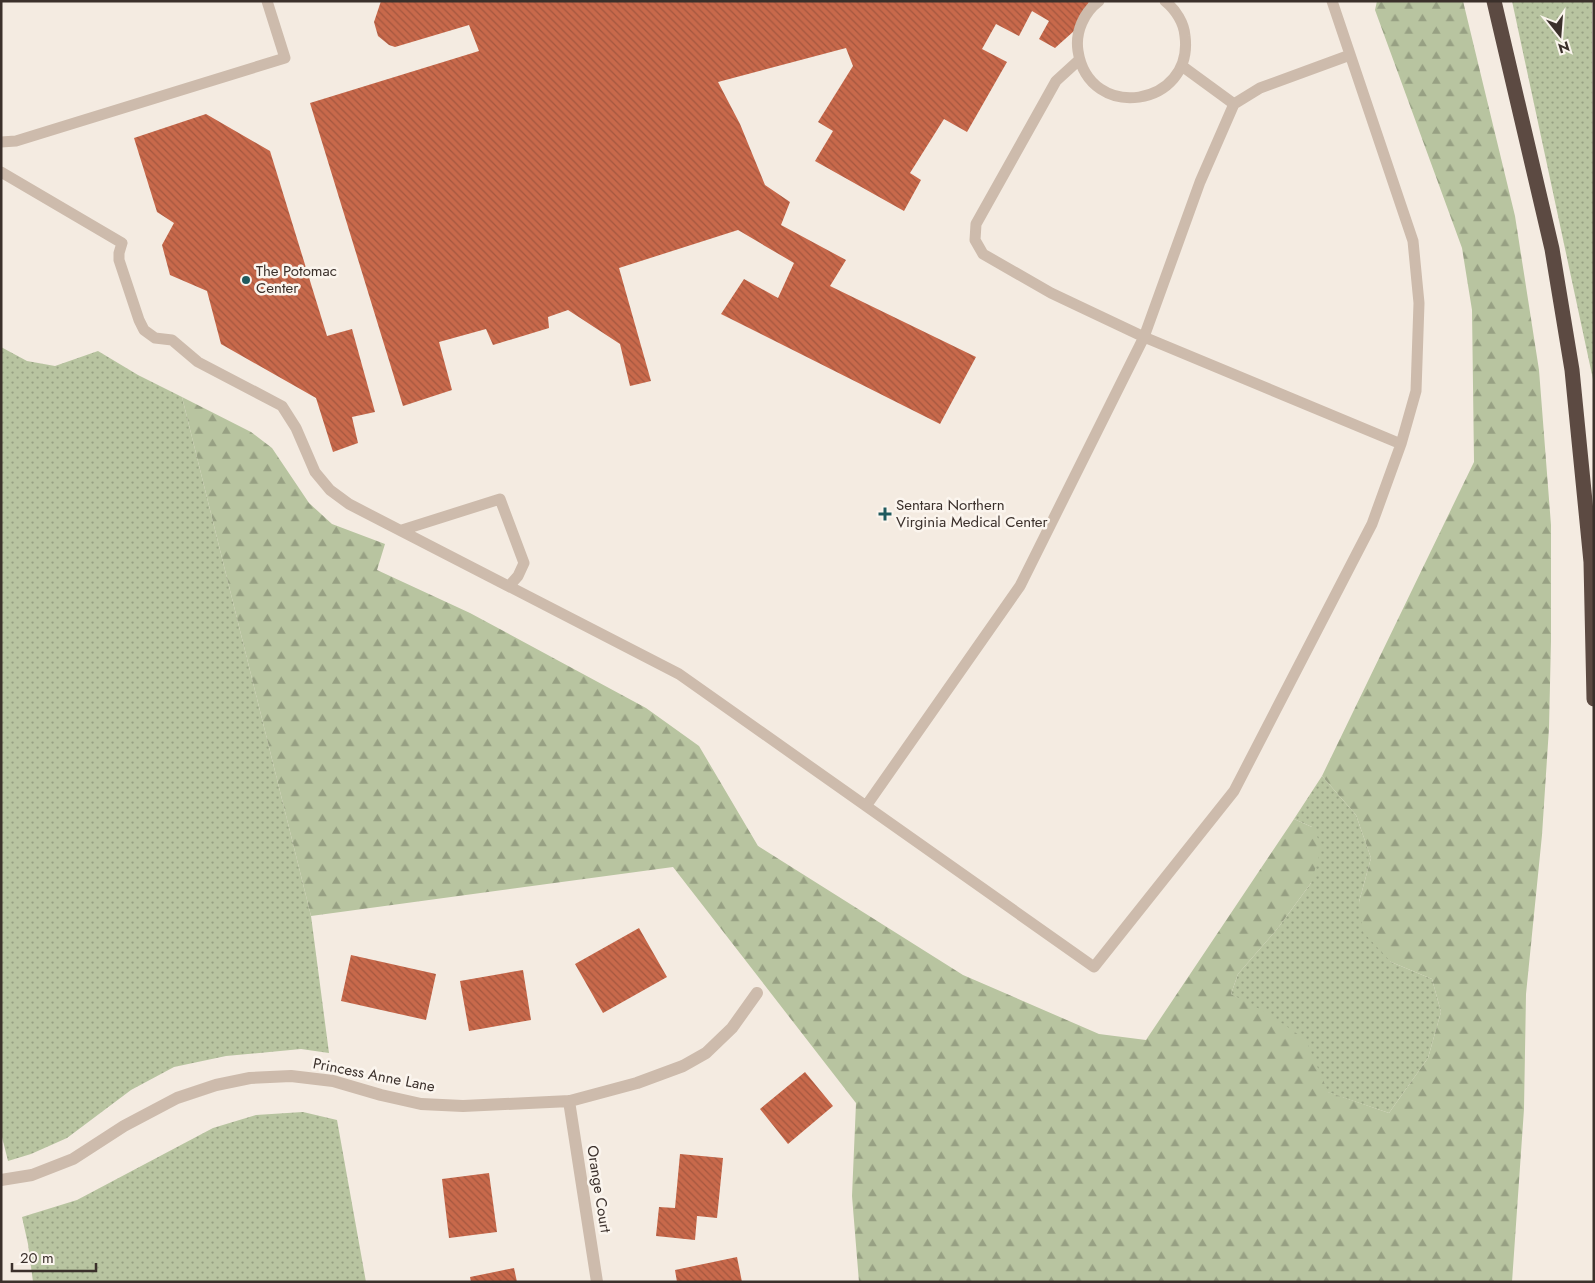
<svg xmlns="http://www.w3.org/2000/svg" width="1595" height="1283" viewBox="0 0 1595 1283" font-family="Jost,sans-serif">
	<style>
		.grass { fill: url(#grass-dots) }
		.forest { fill: url(#forest-firs) }
		.building { fill: url(#building-back-hatch) }
		.lines { fill: none; stroke-linecap: round; stroke-linejoin: round }
		.lane { stroke: #cdbbac; stroke-width: 11 }
		.street { stroke: #cdbbac; stroke-width: 12 }
		.highway { stroke: #5c4a42; stroke-width: 15 }
		.poi-dot { fill: #1f5a5e; stroke: #fbf5ee; stroke-width: 2 }
		.labels { text-anchor: middle; dominant-baseline: central; stroke-width: 5; stroke-linejoin: round; paint-order: stroke }
		.poi-label { font-size: 15px; fill: #3b302b; stroke: #fbf5ee; text-anchor: start }
		.street-label { font-size: 15px; fill: #3b302b; stroke: #fbf5ee }
	</style>
	<defs>
		<pattern id="grass-dots" width="8" height="8" patternUnits="userSpaceOnUse" patternTransform="scale(1.25)"><rect width="8" height="8" fill="#b8c4a0"/><path d="M2 2h.1M6 6h.1" fill="none" stroke="#97a083" stroke-width="1.8" stroke-linecap="round"/></pattern>
		<pattern id="forest-firs" width="22" height="20" patternUnits="userSpaceOnUse" patternTransform="scale(1.25)"><rect width="22" height="20" fill="#b8c4a0"/><path d="M5 1l3.5 6h-7zM16 11l3.5 6h-7z" fill="#97a083"/></pattern>
		<pattern id="building-back-hatch" width="6" height="6" patternUnits="userSpaceOnUse" patternTransform="scale(1.25)"><rect width="6" height="6" fill="#c8694b"/><path d="M-1 5l2 2M0 0l6 6M5-1l2 2" fill="none" stroke="#a4573f"/></pattern>
	</defs>
	<rect width="100%" height="100%" fill="#f4ebe1"/>
	<!-- grass -->
	<path class="grass" d="M1512 1H1592L1594 384Z
		M1 347 27 361 55 366 98 351 138 375 182 397 311 916 329 1053 301 1049 226 1056 174 1067 131 1090 67 1138 31 1154 8 1161 1 1133Z
		M1322 776 1356 815 1371 858 1359 902 1391 962 1432 979 1441 1012 1428 1058 1389 1113 1327 1092 1305 1040 1231 994 1238 974 1278 928 1311 883 1312 827 1294 819Z
		M303 1112 337 1120 366 1282H33L28 1244 22 1217 77 1200 213 1128 256 1115Z"/>
	<!-- forest -->
	<path class="forest" d="M1377 1H1463L1515 216 1539 370 1551 525V641L1549 728 1542 835 1526 994 1524 1109 1512 1282H859L852 1196 856 1103 673 867 311 916 182 397 251 432 272 448 309 503 332 524 385 544 377 570 470 613 646 708 699 746 758 846 963 975 1099 1034 1146 1040 1294 819 1312 827 1322 846 1311 883 1278 928 1238 974 1231 994 1269 1014 1306 1040 1328 1092 1389 1113 1428 1058 1441 1012 1432 979 1391 962 1363 932 1359 902 1371 858 1356 815 1322 776 1474 462 1472 310 1462 248 1375 10Z"/>
	<!-- building -->
	<path class="building" d="M381 1H1089L1087 9 1074 31 1055 48 1039 39 1049 21 1032 11 1019 36 996 24 982 49 1007 62 967 132 944 119 910 173 921 180 904 211 815 161 833 131 818 122 853 66 846 48 718 82 740 124 765 185 790 202 781 225 846 260 830 286 976 357 940 424 721 314 744 279 778 298 794 263 738 230 619 268 651 381 630 386 620 344 568 310 548 317 549 328 493 345 486 329 439 342 452 390 403 406 310 103 479 51 469 25 395 47 389 45 378 36 374 22Z
		M206 114 270 151 327 336 352 329 375 412 352 417 358 443 333 452 316 398 221 344 207 291 170 275 162 245 174 223 157 212 134 138Z
		M639 928 667 977 603 1013 575 964Z
		M351 955 436 974 426 1020 341 1001Z
		M523 970 531 1020 469 1031 460 981Z
		M805 1072 833 1106 788 1144 760 1109Z
		M680 1154 723 1158 717 1218 697 1216 695 1240 656 1236 659 1207 675 1208Z
		M489 1173 497 1232 449 1238 442 1179Z
		M737 1257 742 1282H677L675 1270Z
		M514 1268 517 1282H471L470 1277Z"/>
	<g class="lines">
		<!-- lane -->
		<path class="lane" d="M1099 1C1084 12 1075 32 1078 51 1089 123 1194 107 1185 36 1184 23 1176 10 1165 1
			M1079 60 1056 81 976 224 975 240 983 254 1051 293 1144 337 1401 444
			M1182 66 1234 104
			M1 142 16 141 285 58 267 1
			M1 172 122 243 119 253V260L139 320 144 330 155 338 172 340 198 362 282 406 296 428 315 472 330 490 349 504 679 674 1094 967 1234 791 1372 524 1401 444 1416 391 1419 303 1413 241 1332 1
			M402 530 500 499 524 563 518 576 509 586
			M866 806 1020 586 1144 337 1200 182 1234 104 1260 88 1350 55"/>
		<!-- street -->
		<path class="street" d="M569 1101 597 1282
			M1 1180 32 1175 73 1159 124 1126 177 1098 216 1085 250 1078 291 1076 333 1081 381 1095 421 1104 463 1106 570 1101 637 1083 683 1066 706 1053 732 1028 757 993"/>
		<!-- highway -->
		<path class="highway" d="M1494 1 1552 249 1572 370 1591 562 1594 699"/>
	</g>
	<!-- markers -->
	<g class="poi-dot">
		<circle cx="246" cy="280" r="5"/>
		<path d="M882.5 506.5h5v5h5v5h-5v5h-5v-5h-5v-5h5z"/>
	</g>
	<g class="labels">
		<!-- poi labels -->
		<g class="poi-label">
			<text x="256" y="271">The Potomac<tspan x="256" dy="17">Center</tspan></text>
			<text x="896" y="505">Sentara Northern<tspan x="896" dy="17">Virginia Medical Center</tspan></text>
		</g>
		<!-- street labels -->
		<g class="street-label">
			<text transform="translate(374 1075) rotate(11)">Princess Anne Lane</text>
			<text transform="translate(599 1189) rotate(81)">Orange Court</text>
		</g>
	</g>
	<!-- border -->
	<rect width="1595" height="1283" fill="none" stroke="#3b302b" stroke-width="5"/>
	<!-- north arrow -->
	<g transform="translate(1560 35) rotate(163)" stroke="#fbf5ee" stroke-width="4" paint-order="stroke">
	<path d="M0-4L9 19L0 12L-9 19Z" fill="#3b302b"/>
	<text y="-8" font-size="14" font-weight="bold" text-anchor="middle" fill="#3b302b">N</text>
	</g>
	<!-- scale -->
	<path d="M12 1263v8h84v-8" fill="none" stroke="#3b302b" stroke-width="2.5"/>
	<text x="20" y="1263" font-size="15" fill="#3b302b" stroke="#fbf5ee" stroke-width="4" paint-order="stroke">20 m</text>
</svg>
